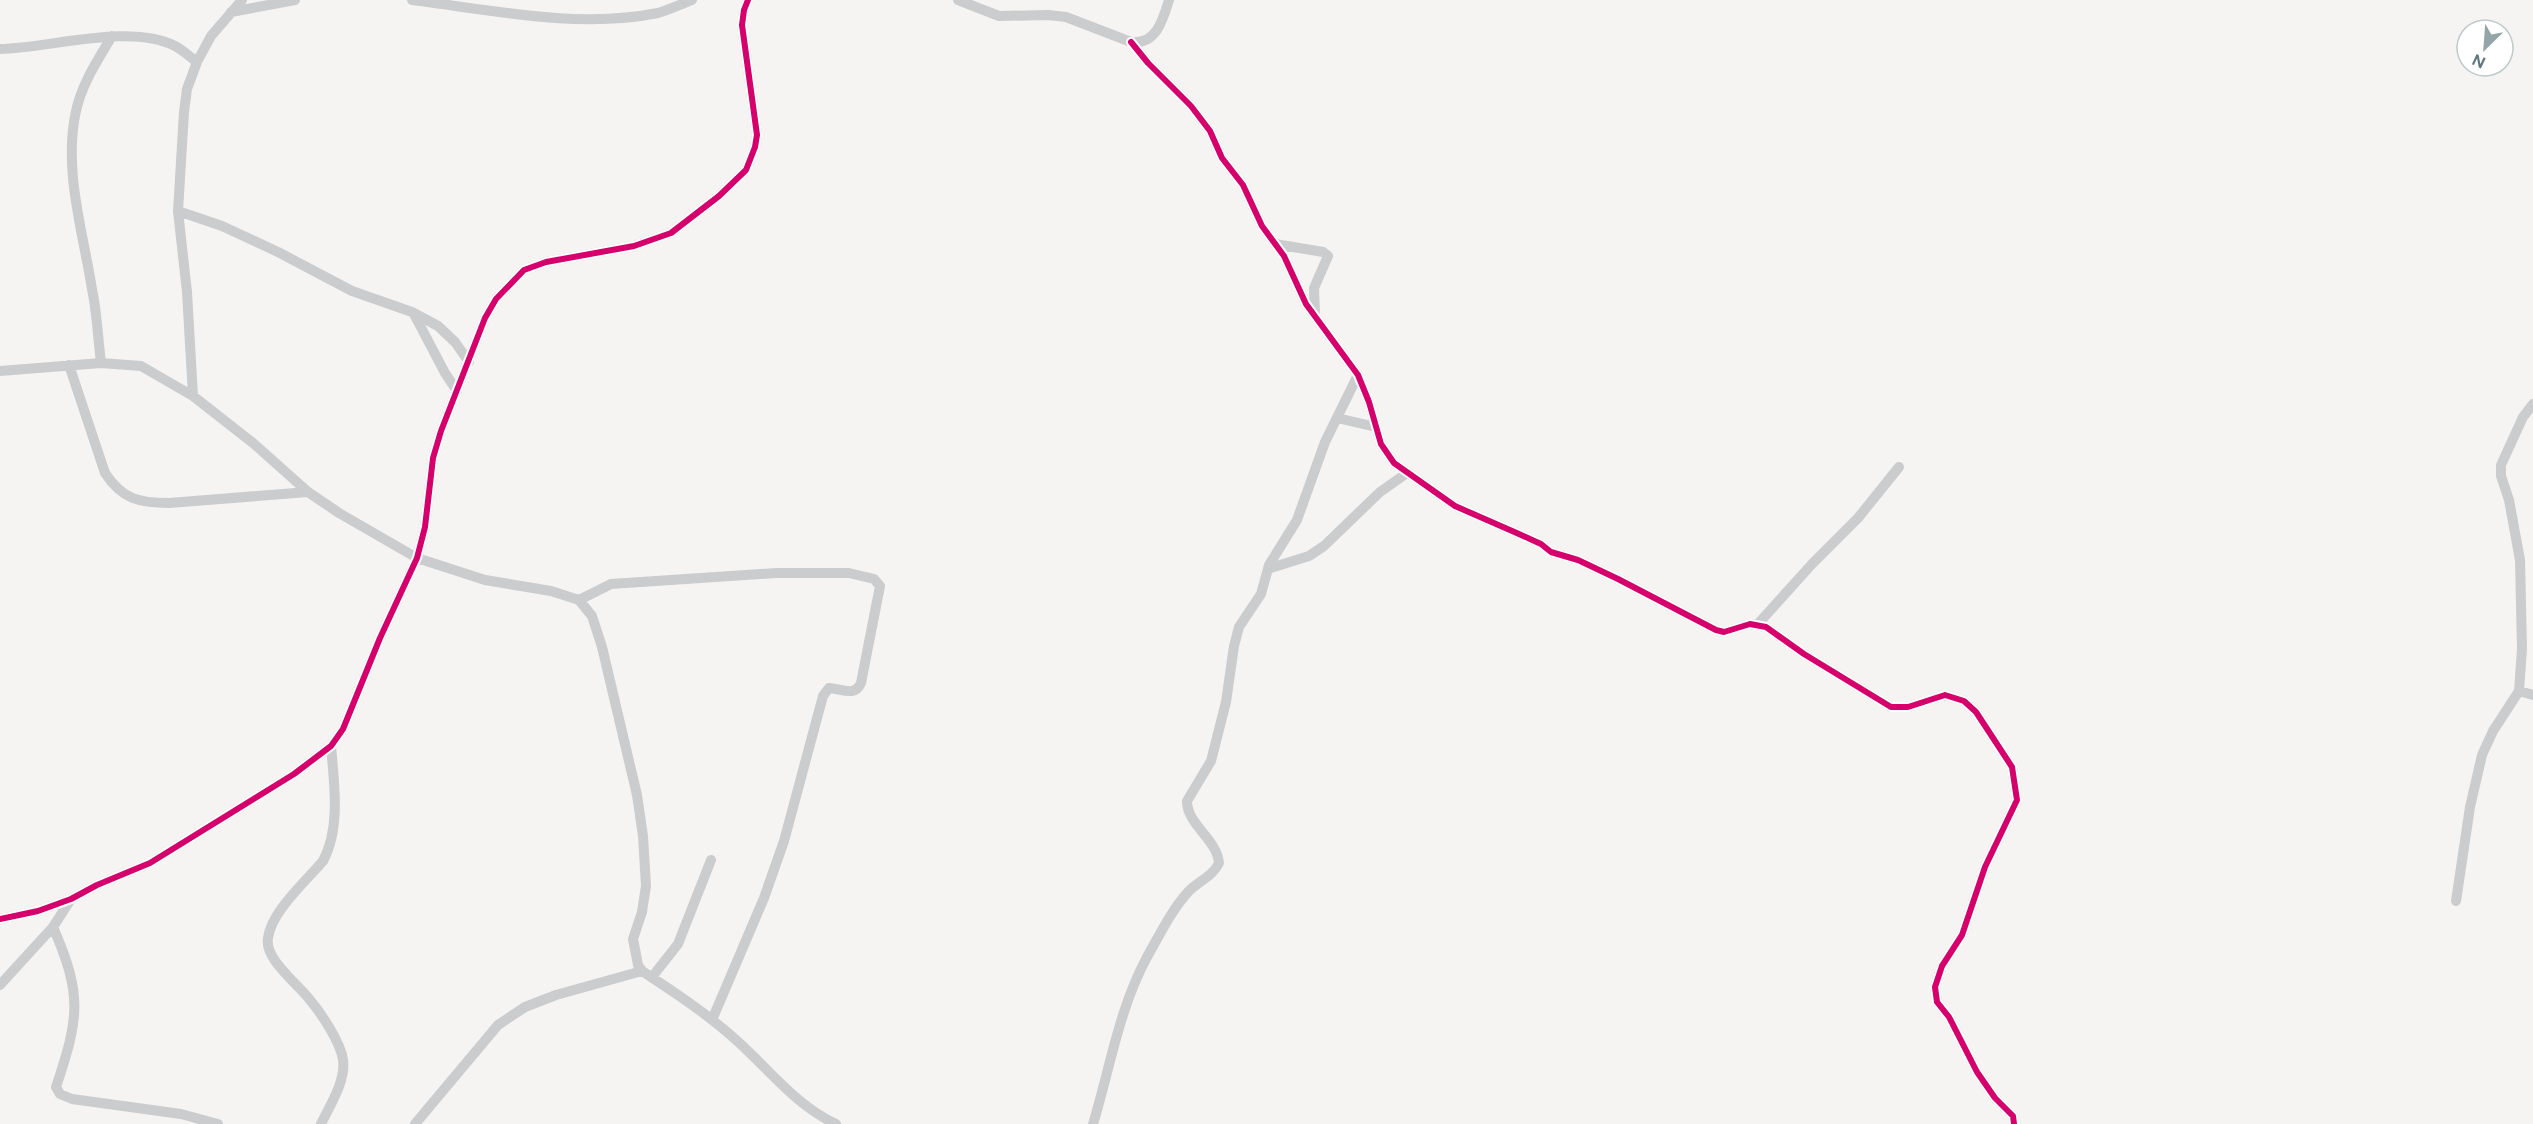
<svg xmlns="http://www.w3.org/2000/svg" width="2533" height="1124" viewBox="0 0 2533 1124" font-family="Figtree,sans-serif">
	<style>
		.lines { fill: none; stroke-linecap: round; stroke-linejoin: round }
		.street { stroke: #cacccd; stroke-width: 10 }
		.cycleway-casing { stroke: #fff; stroke-width: 10 }
		.cycleway { stroke: #d6006c; stroke-width: 6 }
	</style>
	<rect width="100%" height="100%" fill="#f5f4f3"/>
	<g class="lines">
		<!-- street -->
		<path class="street" d="M412 0C492 10 578 29 658 13 669 10 681 4 692 0
			M958 0 999 16 1048 15 1066 17 1131 42C1156 45 1163 20 1169 0
			M231 12 295 0
			M1131 42 1148 63 1191 106 1210 131 1222 158 1243 185 1262 226 1284 256 1306 304 1358 375 1369 402 1381 444 1394 463 1455 506 1519 534 1541 544 1551 552 1578 560 1618 579 1716 630 1724 632 1750 624 1766 627 1804 654 1891 707H1908L1945 695 1964 701 1976 712 2012 767 2017 800 1985 867 1962 935 1942 966 1935 987 1937 1002 1949 1017 1977 1072 1995 1098 2013 1116 2014 1124
			M0 49C51 48 129 23 175 46 183 50 190 57 197 62
			M178 211 222 226 278 252 352 291 412 312 438 326 455 342 469 362
			M1275 244 1323 252 1328 256 1314 288 1315 315
			M415 316 445 373 457 391
			M101 363C98 338 97 313 92 289 83 232 63 169 76 111 82 83 98 60 112 36
			M69 365 105 473C122 499 139 503 169 503L308 492
			M0 371 101 363 141 366 193 396 253 443 308 492 339 513 417 558 485 580 551 591 579 600 592 616 602 647 637 795 643 836 646 886 642 912 633 939 638 965 642 971C674 992 706 1013 735 1039 768 1068 795 1105 836 1124
			M193 396 187 292 178 211 184 112 187 89 197 62 211 36 242 0
			M1337 418 1376 427
			M1268 569 1309 556 1324 546 1380 492 1407 473
			M579 600 611 584 776 573H849L874 579 880 586 861 683C855 697 842 689 829 688L823 696 784 841 764 898 712 1020
			M1757 625 1812 564 1858 518 1899 467
			M2519 691 2533 695
			M2456 901 2470 807 2482 755 2493 731 2519 691 2522 649 2520 560 2509 500 2501 476V465L2523 417 2533 404
			M0 919 38 911 71 899 97 885 150 863 294 774 331 746 343 729 380 638 417 558 425 527 433 458 441 431 485 318 496 299 524 270 546 262 634 246 671 233 719 196 746 170 755 147 757 135 742 25 744 10 748 0
			M53 927C83 996 79 1018 56 1087L60 1094 72 1099 181 1114 218 1124
			M652 977 678 944 711 860
			M0 985 53 927 71 899
			M321 1124C330 1105 346 1081 343 1060 341 1043 321 1013 310 1000 298 984 264 959 268 938 271 912 306 881 323 861 341 828 334 782 331 746
			M415 1124 498 1025 525 1007 556 995 642 971
			M1093 1124C1110 1068 1119 1009 1147 957 1159 936 1172 909 1189 891 1199 881 1213 876 1219 863 1217 839 1187 825 1187 801L1211 761 1226 702 1234 646 1239 627 1261 594 1269 565 1297 520 1325 442 1358 375"/>
		<defs>
			<path id="cycleway" d="M1131 42 1148 63 1191 106 1210 131 1222 158 1243 185 1262 226 1284 256 1306 304 1358 375 1369 402 1381 444 1394 463 1455 506 1519 534 1541 544 1551 552 1578 560 1618 579 1716 630 1724 632 1750 624 1766 627 1804 654 1891 707H1908L1945 695 1964 701 1976 712 2012 767 2017 800 1985 867 1962 935 1942 966 1935 987 1937 1002 1949 1017 1977 1072 1995 1098 2013 1116 2014 1124
				M0 919 38 911 71 899 97 885 150 863 294 774 331 746 343 729 380 638 417 558 425 527 433 458 441 431 485 318 496 299 524 270 546 262 634 246 671 233 719 196 746 170 755 147 757 135 742 25 744 10 748 0"/>
		</defs>
		<!-- cycleway casing -->
		<use href="#cycleway" class="cycleway-casing"/>
		<!-- cycleway -->
		<use href="#cycleway" class="cycleway"/>
	</g>
	<!-- north arrow -->
	<g transform="translate(2485 48) rotate(205)"><circle r="28" fill="#ffffff" stroke="#bfcacc" stroke-width="1.5"/>
	<path d="M0-4.5L10 22L0 15L-10 22Z" fill="#93a5a8"/>
	<text y="-9" font-size="16" font-weight="bold" text-anchor="middle" fill="#5e7a80">N</text>
	</g>
</svg>
